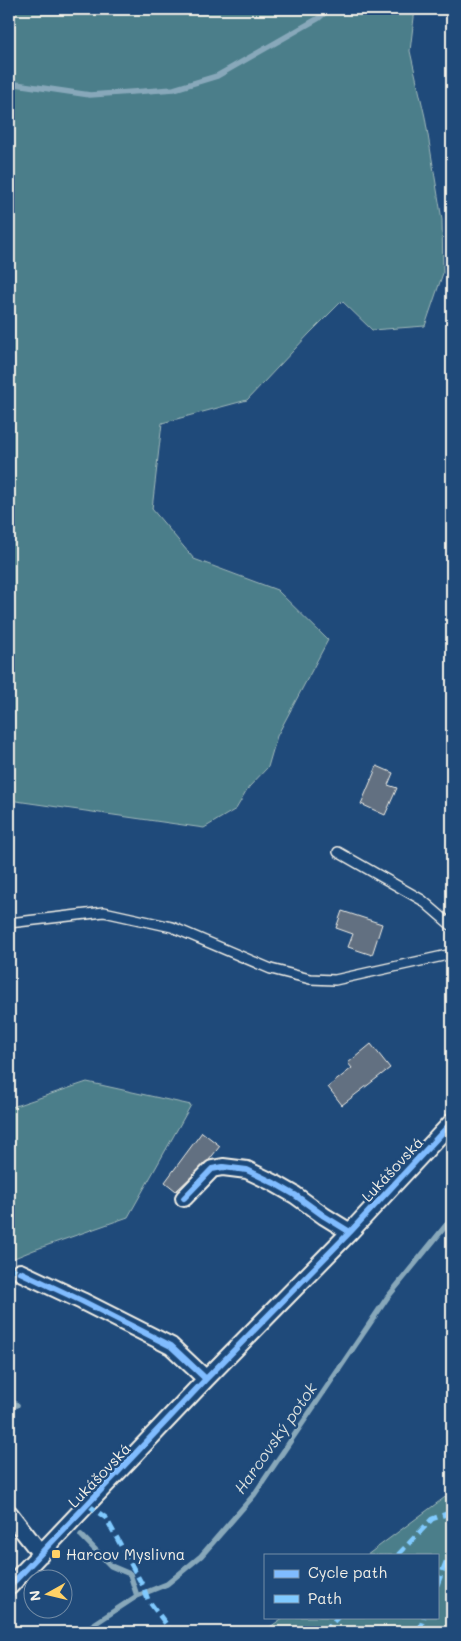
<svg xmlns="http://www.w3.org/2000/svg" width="461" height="1641" viewBox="0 0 461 1641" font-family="Mali,sans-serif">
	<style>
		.green { fill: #4b7e8a; stroke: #a0b8b9 }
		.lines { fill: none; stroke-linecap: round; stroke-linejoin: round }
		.stream { stroke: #88a8ba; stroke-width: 5.5 }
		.building { fill: #627081; stroke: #f4f1e8 }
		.service-casing { stroke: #f4f1e8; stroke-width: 12 }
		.minor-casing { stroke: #f4f1e8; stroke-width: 20 }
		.service { stroke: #1f4a7a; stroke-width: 9 }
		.minor { stroke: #1f4a7a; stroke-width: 16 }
		.quiet { stroke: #80caff; stroke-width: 5; stroke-dasharray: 10 5; stroke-linecap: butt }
		.cycleway-casing { stroke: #1f4a7a; stroke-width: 9 }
		.cycleway { stroke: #80bcff; stroke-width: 6 }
		.poi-dot { fill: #ffd166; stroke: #1f4a7a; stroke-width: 2 }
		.labels { text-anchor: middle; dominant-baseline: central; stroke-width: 5; stroke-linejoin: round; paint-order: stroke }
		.street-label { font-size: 15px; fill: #f4f1e8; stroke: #1f4a7a }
		.poi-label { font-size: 15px; fill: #f4f1e8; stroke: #1f4a7a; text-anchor: start }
		.water-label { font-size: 16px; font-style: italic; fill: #d9dfdd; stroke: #1f4a7a }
	</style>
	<rect width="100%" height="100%" fill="#1f4a7a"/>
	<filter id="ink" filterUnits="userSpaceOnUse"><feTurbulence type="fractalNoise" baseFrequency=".02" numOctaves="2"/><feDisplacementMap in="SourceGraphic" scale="10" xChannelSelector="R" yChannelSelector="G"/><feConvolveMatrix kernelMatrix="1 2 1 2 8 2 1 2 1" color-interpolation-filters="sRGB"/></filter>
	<g filter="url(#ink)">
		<!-- green -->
		<path class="green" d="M9 9H415L410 51 425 117 442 220 443 273 425 326 372 330 342 301 309 334 247 400 162 423 152 509 194 559 277 590 328 640 277 736 268 767 249 787 236 809 204 828 9 800Z
			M87 1082 191 1105 128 1217 34 1250 12 1259H9V1108Z
			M452 1492V1632H263L284 1617H437V1555H367Z"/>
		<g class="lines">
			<!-- stream -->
			<path class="stream" d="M9 83 90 95 174 89 217 76 319 18 329 9
				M9 1400 17 1405
				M81 1535 111 1566 130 1574 137 1596
				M82 1632 137 1596 167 1584 201 1556 254 1495 387 1298 452 1218"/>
		</g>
		<!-- building -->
		<path class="building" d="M377 766 393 773 388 785 397 788 385 815 361 804Z
			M342 911 382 924 372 955 348 947 353 934 336 928Z
			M371 1044 390 1068 342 1105 328 1087 352 1068 348 1063Z
			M202 1132 220 1146 209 1160 176 1191 165 1182Z"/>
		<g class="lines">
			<defs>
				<path id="service" d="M338 852 422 900 452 926
					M9 923 104 912 172 927 271 969 310 979 335 980 452 954"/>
				<path id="minor" d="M184 1198 212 1169 223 1167 247 1170 274 1183 295 1195 324 1216 350 1232
					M20 1272 82 1301 171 1346 206 1379
					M9 1513 41 1554
					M9 1587 206 1379 350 1232 452 1122"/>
			</defs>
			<!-- service casing -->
			<use href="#service" class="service-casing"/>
			<!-- minor casing -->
			<use href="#minor" class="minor-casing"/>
			<!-- service -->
			<use href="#service" class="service"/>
			<!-- minor -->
			<use href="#minor" class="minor"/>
			<!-- quiet -->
			<path class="quiet" d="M9 1268 20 1272
				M87 1504 106 1518 143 1586 148 1600 172 1632
				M398 1555 432 1519 452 1512
				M437 1585 452 1547
				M323 1632 338 1617
				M419 1632 424 1617"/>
			<defs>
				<path id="cycleway" d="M184 1198 212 1169 223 1167 247 1170 274 1183 295 1195 324 1216 350 1232
					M20 1272 82 1301 171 1346 206 1379
					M9 1587 206 1379 350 1232 452 1122"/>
			</defs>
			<!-- cycleway casing -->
			<use href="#cycleway" class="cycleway-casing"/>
			<!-- cycleway -->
			<use href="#cycleway" class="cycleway"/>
		</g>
	</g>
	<!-- markers -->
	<rect class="poi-dot" x="51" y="1549" width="10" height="10" rx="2.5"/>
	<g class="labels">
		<!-- street labels -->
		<g class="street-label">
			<text transform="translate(392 1169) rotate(-47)">Lukášovská</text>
			<text transform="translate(99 1475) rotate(-46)">Lukášovská</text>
		</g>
		<!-- poi labels -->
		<g class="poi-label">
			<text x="66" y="1554">Harcov Myslivna</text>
		</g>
		<!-- water labels -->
		<g class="water-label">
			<text transform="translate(275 1438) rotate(-55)">Harcovský potok</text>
		</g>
	</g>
	<!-- margin -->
	<rect width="461" height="1641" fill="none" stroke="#1f4a7a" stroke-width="30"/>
	<rect x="15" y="15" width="431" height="1611" fill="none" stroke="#f4f1e8" stroke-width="2" filter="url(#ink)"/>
	<!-- legend -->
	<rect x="264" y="1554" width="175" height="65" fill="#1f4a7a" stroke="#748da6"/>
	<rect x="274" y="1570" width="25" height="8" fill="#80bcff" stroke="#748da6"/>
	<text x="308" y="1578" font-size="15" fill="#f4f1e8">Cycle path</text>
	<rect x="274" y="1595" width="25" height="8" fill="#80caff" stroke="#748da6"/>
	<text x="308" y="1604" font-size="15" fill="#f4f1e8">Path</text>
	<!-- north arrow -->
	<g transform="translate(48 1594) rotate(262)"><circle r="24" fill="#1f4a7a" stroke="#748da6"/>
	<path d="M0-4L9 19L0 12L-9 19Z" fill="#ffd166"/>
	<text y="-8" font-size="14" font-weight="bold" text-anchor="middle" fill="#f4f1e8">N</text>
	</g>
</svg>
